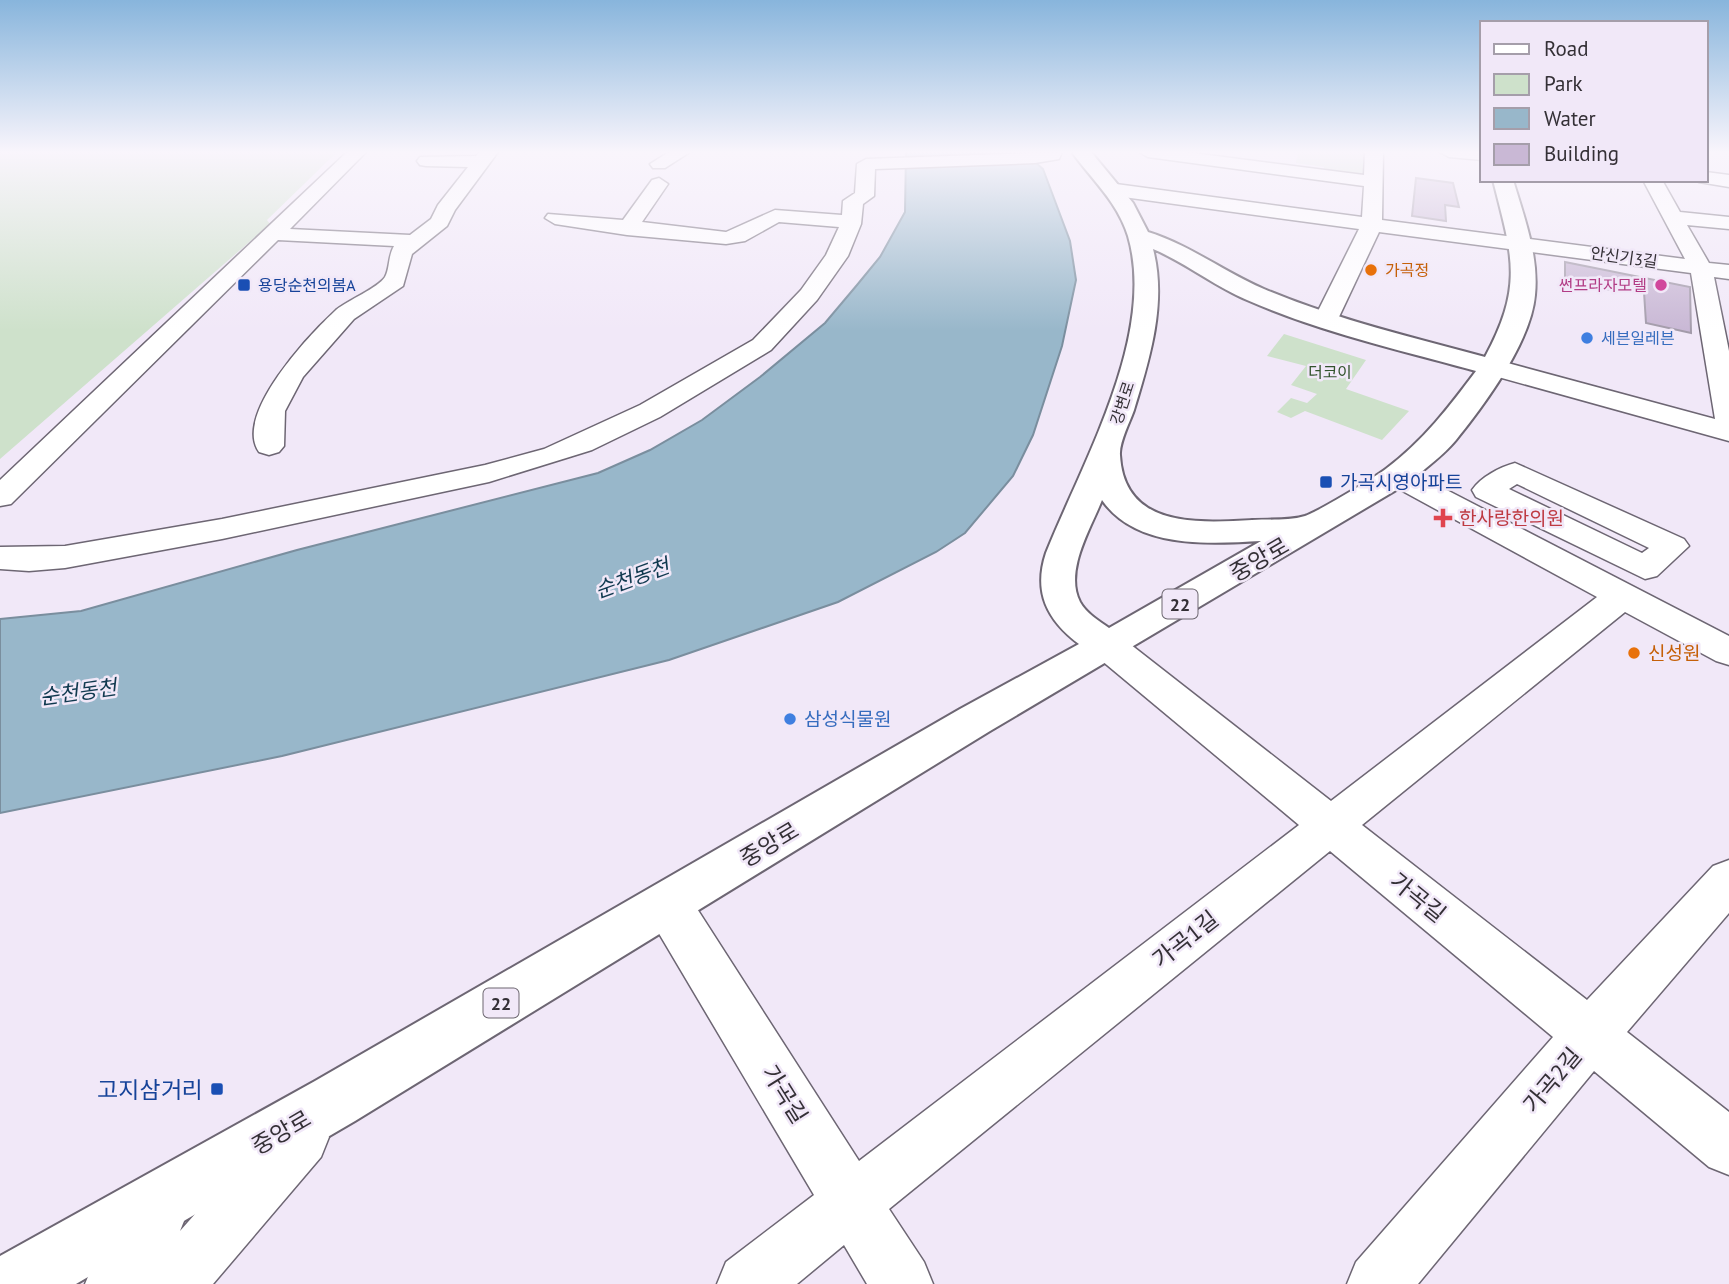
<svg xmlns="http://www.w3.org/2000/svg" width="1729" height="1284" viewBox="0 0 1729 1284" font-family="'PT Sans','Noto Sans KR',sans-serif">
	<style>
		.green { fill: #cee1cb }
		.water { fill: #98b7ca; stroke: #7a8e9e; stroke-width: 2 }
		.building { fill: #c9b8d5; stroke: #a39baa; stroke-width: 2 }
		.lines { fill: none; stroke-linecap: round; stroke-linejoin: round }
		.minor-casing { stroke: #6d6673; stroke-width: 3 }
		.major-casing { stroke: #6d6673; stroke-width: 4 }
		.minor { fill: #fff; fill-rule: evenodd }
		.major { fill: #fff; fill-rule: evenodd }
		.food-dot { fill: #e8710a; stroke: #f1e8f8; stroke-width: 2.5 }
		.transit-dot { fill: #1a4fb4; stroke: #f1e8f8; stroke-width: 2.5 }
		.hotel-dot { fill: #d1479c; stroke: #f1e8f8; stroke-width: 2.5 }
		.shop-dot { fill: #3f7fe0; stroke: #f1e8f8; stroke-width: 2.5 }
		.health-dot { fill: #e0444e; stroke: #f1e8f8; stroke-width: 2.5 }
		.labels { text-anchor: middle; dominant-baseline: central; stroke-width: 5; stroke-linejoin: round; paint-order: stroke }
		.far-street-label { font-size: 16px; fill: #343036; stroke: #f1e8f8 }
		.far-food-label { font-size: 16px; fill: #c56008; stroke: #f1e8f8; text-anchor: start }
		.far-transit-label { font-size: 16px; fill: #164399; stroke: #f1e8f8; text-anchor: start }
		.far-hotel-label { font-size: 16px; fill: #b23c85; stroke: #f1e8f8; text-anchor: end }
		.far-shop-label { font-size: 16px; fill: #366cbe; stroke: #f1e8f8; text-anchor: start }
		.far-park-label { font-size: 16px; fill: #32532c; stroke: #f1e8f8 }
		.shield { fill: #f1e8f8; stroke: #6d6770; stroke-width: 2 }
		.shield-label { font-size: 18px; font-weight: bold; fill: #343036 }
		.transit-label { font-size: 19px; fill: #164399; stroke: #f1e8f8; text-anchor: start }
		.health-label { font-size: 19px; fill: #be3a42; stroke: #f1e8f8; text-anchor: start }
		.food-label { font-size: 19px; fill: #c56008; stroke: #f1e8f8; text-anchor: start }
		.shop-label { font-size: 19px; fill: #366cbe; stroke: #f1e8f8; text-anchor: start }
		.water-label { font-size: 21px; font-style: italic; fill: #10394f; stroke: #f1e8f8 }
		.near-street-label { font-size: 23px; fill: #343036; stroke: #f1e8f8 }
		.near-transit-label { font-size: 23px; fill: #164399; stroke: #f1e8f8; text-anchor: end }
	</style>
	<rect width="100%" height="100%" fill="#f1e8f8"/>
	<!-- green -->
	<path class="green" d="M0 152H337L267 220 270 224 0 459Z
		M1298 152H1370V180L1323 175 1324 167 1296 163Z
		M1284 334 1366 360 1346 389 1409 411 1382 440 1305 411 1291 418 1277 412 1291 398 1307 403 1317 394 1291 385 1306 366 1267 356Z"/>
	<!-- water -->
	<path class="water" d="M906 152H1024L1043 169 1070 241 1076 280 1062 346 1033 435 1013 476 965 533 936 552 838 602 669 660 282 756 0 813V619L81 611 297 550 598 473 650 450 702 420 760 377 825 323 857 285 880 257 905 212Z"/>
	<!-- building -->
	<path class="building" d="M1416 178 1453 183 1459 207 1445 205 1446 221 1412 216Z
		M1565 262 1690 287 1691 333 1646 323 1644 292 1565 286Z"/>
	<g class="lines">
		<defs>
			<path id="minor" d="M347 152H366L290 229 410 235 431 219 438 205 468 167 426 166 420 165 417 161 420 157 476 156 480 152H498L455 210 447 226 412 254 403 286 354 319 303 377 285 411 284 446 279 452 269 455 259 452C233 415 310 334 336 310 348 300 378 288 385 277 390 268 388 256 394 246L278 240 11 504 0 506V480Z
				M669 152H690L665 168H653L650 164Z
				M1062 152 1059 159 1035 163 875 169 874 196 863 204 861 224 848 256 817 300 771 350 660 417 592 450 489 482 222 539 65 568 29 571 0 569V547L65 546 222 519 485 465 544 449 640 405 753 340 801 290 826 255 839 227 779 222 745 241 726 244 627 235 555 224 545 218 548 214 623 220 652 180 659 178 668 184 642 222 726 232 775 210 842 215 843 201 855 193 857 164 866 159Z
				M1139 152H1185L1364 175 1365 152H1383L1382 220 1685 259 1643 180H1662L1680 212 1729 217V229L1687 225 1709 263 1729 265V279L1714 277 1729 351V441L1484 373 1480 367 1484 361 1493 359 1715 419 1691 273 1379 232 1338 319 1335 324H1317L1314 319 1359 229 1116 196 1106 190 1116 184 1362 217 1364 186 1148 157Z
				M1440 152H1482V160L1449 157Z
				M1706 172 1729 175V187L1699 182 1706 180Z
				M1515 463 1684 539 1689 546 1657 576 1645 579 1476 497 1472 490C1481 477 1500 467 1515 463ZM1517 484 1649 548 1642 553 1509 489Z
				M1397 467 1408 470 1729 636V665L1716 661 1625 612 1362 825 1587 1000 1713 866 1729 860V913L1627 1032 1729 1112V1175L1709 1167 1594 1071 1418 1284H1347L1356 1262 1553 1037 1330 851 889 1209 924 1262 933 1284H867L844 1245 797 1284H717L726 1262 814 1195 651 920 645 905 651 890 668 884 685 890 859 1161 1299 825 1095 655 1090 646 1095 637 1108 633 1121 637 1331 801 1597 597 1386 482 1382 476 1386 470Z
				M301 1109 321 1117 329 1137 321 1157 213 1284H85L94 1262 140 1185 161 1177 182 1185 190 1206 180 1231 281 1117Z"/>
			<path id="major" d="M1072 152H1091L1133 203 1148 232C1190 245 1224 272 1264 289 1335 319 1411 337 1485 357 1524 285 1512 255 1493 180H1513C1524 217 1539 256 1535 295 1531 342 1485 404 1456 440 1443 456 1424 469 1408 483L990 731 355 1121 76 1284H0V1256L315 1081 960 709 1079 644C1047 620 1033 592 1046 553 1082 463 1157 335 1128 236 1117 201 1092 180 1072 152ZM1153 249C1186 263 1214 286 1247 300 1320 332 1399 350 1476 371 1449 407 1424 440 1387 468 1374 478 1319 511 1305 516 1289 521 1268 519 1252 520 1197 523 1124 528 1120 455 1119 442 1130 422 1134 410 1150 358 1167 302 1153 249ZM1102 500C1136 549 1208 544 1261 541L1109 628C1099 621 1086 613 1080 602 1064 571 1091 528 1102 500Z"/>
		</defs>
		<!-- minor casing -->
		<use href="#minor" class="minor-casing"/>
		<!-- major casing -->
		<use href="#major" class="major-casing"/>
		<!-- minor -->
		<use href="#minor" class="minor"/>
		<!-- major -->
		<use href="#major" class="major"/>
	</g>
	<!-- sky -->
	<linearGradient id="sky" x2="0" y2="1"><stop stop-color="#88b5dc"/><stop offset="0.46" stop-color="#f9f5fc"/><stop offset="1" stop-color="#f9f5fc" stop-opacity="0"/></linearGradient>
	<rect width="1729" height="331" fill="url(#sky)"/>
	<!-- markers -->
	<g class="food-dot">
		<circle cx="1371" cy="270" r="7"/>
		<circle cx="1634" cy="653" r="7"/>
	</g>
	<g class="transit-dot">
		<rect x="237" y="278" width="14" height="14" rx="3.5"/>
		<rect x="1319" y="475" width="14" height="14" rx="3.5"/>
		<rect x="210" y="1082" width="14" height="14" rx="3.5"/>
	</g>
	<circle class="hotel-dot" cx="1661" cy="285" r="7"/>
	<g class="shop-dot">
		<circle cx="1587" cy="338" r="7"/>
		<circle cx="790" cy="719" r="7"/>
	</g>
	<path class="health-dot" d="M1439.5 507.5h7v7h7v7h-7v7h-7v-7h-7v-7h7z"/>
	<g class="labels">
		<!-- far-street labels -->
		<g class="far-street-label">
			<text transform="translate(1624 257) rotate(8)">안신기3길</text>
			<text transform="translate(1122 403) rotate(-72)">강변로</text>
		</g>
		<!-- far-food labels -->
		<g class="far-food-label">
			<text x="1385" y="270">가곡정</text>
		</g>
		<!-- far-transit labels -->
		<g class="far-transit-label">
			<text x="258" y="285">용당순천의봄A</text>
		</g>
		<!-- far-hotel labels -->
		<g class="far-hotel-label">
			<text x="1647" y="285">썬프라자모텔</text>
		</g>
		<!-- far-shop labels -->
		<g class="far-shop-label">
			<text x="1601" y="338">세븐일레븐</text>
		</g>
		<!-- far-park labels -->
		<g class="far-park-label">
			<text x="1330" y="372">더코이</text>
		</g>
		<!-- shield labels -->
		<g class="shield">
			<rect x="1162.5" y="589.5" width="35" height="29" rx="5"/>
			<rect x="483.5" y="988.5" width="35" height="29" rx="5"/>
		</g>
		<g class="shield-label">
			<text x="1180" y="604">22</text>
			<text x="501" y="1003">22</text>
		</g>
		<!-- transit labels -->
		<g class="transit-label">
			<text x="1340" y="482">가곡시영아파트</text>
		</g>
		<!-- health labels -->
		<g class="health-label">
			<text x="1459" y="518">한사랑한의원</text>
		</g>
		<!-- food labels -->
		<g class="food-label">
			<text x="1648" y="653">신성원</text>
		</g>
		<!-- shop labels -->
		<g class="shop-label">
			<text x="804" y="719">삼성식물원</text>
		</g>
		<!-- water labels -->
		<g class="water-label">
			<text transform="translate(632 578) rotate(-20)">순천동천</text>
			<text transform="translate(78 692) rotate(-8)">순천동천</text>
		</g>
		<!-- near-street labels -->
		<g class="near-street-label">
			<text transform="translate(1259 559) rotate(-30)">중앙로</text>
			<text transform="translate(769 844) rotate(-31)">중앙로</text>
			<text transform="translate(1418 897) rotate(39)">가곡길</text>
			<text transform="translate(1185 939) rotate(-38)">가곡1길</text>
			<text transform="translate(1552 1080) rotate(-50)">가곡2길</text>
			<text transform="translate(785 1094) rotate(58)">가곡길</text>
			<text transform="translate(281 1132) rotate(-30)">중앙로</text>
		</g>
		<!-- near-transit labels -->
		<g class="near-transit-label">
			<text x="203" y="1089">고지삼거리</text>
		</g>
	</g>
	<!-- legend -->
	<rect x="1480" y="21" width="228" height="161" fill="#f1e8f8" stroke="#a59eaa" stroke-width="2"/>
	<rect x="1494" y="44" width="35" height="10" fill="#ffffff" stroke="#a59eaa" stroke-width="2"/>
	<text x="1544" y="56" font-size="21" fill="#343036">Road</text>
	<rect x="1494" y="74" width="35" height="21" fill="#cee1cb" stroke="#a59eaa" stroke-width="2"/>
	<text x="1544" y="91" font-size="21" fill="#343036">Park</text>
	<rect x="1494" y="108" width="35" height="21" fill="#98b7ca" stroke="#a59eaa" stroke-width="2"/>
	<text x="1544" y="126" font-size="21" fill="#343036">Water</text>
	<rect x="1494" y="144" width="35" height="21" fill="#c9b8d5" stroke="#a59eaa" stroke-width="2"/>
	<text x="1544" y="161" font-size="21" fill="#343036">Building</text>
</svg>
